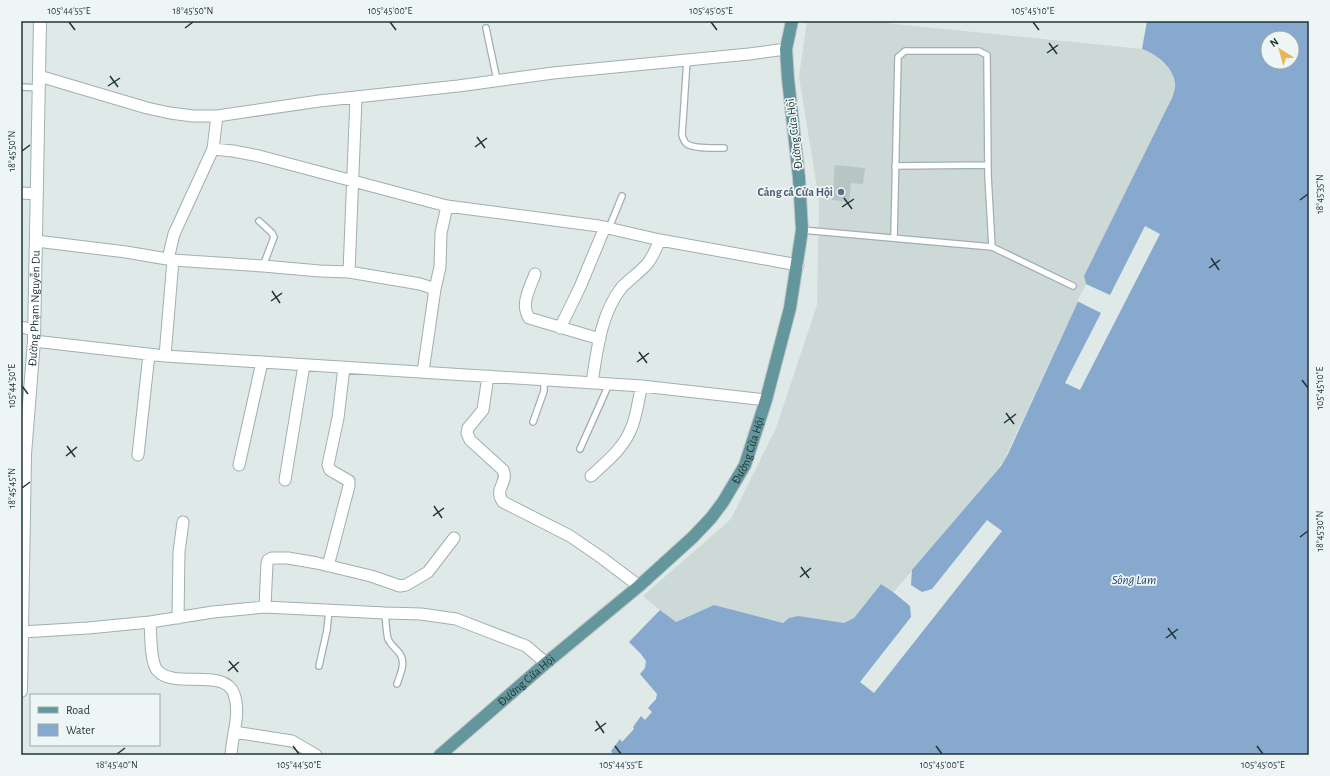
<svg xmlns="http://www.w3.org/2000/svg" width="1330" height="776" viewBox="0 0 1330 776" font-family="'Alegreya Sans',sans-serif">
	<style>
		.built { fill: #ccd9d7 }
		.water { fill: #87a9cd; fill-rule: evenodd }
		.pier { fill: #dee9e8 }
		.building { fill: #b7c6c5 }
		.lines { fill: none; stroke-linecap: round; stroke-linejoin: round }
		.lane-casing { stroke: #a1afb0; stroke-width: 8 }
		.street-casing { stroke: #a1afb0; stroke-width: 13 }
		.secondary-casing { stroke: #9eb3b4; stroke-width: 14 }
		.primary-casing { stroke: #c1c6c7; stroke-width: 14 }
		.lane { stroke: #fff; stroke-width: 5.5 }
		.street { stroke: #fff; stroke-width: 11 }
		.secondary { stroke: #fff; stroke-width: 12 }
		.primary { stroke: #64979d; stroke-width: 12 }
		.ticks { fill: none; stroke: #203538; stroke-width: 1.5 }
		.service-dot { fill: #5c6f8a; stroke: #eef6f5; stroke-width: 1.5 }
		.labels { text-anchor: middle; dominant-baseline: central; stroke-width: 3.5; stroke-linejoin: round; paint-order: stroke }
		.street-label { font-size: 12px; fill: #203538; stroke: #eef6f5 }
		.service-label { font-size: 12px; font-weight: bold; fill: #4e5e75; stroke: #eef6f5; text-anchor: end }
		.water-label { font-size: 13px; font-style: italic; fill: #1e4470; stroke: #eef6f5 }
		.neatline { fill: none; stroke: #203538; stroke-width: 1.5 }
		.ticks-label { font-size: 10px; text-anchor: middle; fill: #203538 }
	</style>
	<rect width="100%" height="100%" fill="#dee9e8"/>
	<!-- built -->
	<path class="built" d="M807 21H865L1142 49 1154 54 1166 66 1172 73 1174 80 1175 88 1167 110 1084 276 1086 284 1004 460 996 471 893 592 881 584 854 618 844 623 789 618 783 623 714 605 675 622 643 596 731 519 776 428 817 305 819 200 799 77Z"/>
	<!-- water -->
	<path class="water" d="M1147 21H1309V755H613L611 751 620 739 622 742 634 729 633 727 641 716 645 720 652 712 648 708 656 699 657 694 640 674 645 668 646 661 641 654 629 642 660 610 676 622 714 605 783 623 789 618 798 616 844 623 854 618 881 584 893 592 1001 466 1008 454 1086 284 1084 276 1172 98C1173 95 1174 91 1175 88 1177 70 1157 54 1142 49ZM1268 38H1292V62H1268Z"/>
	<!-- pier -->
	<path class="pier" d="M1145 226 1160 234 1080 390 1065 383 1101 313 1077 301 1086 284 1110 295Z
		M987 520 1002 531 874 693 860 682 911 617 910 606 893 592 912 570 911 585 922 592 932 589Z"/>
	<!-- building -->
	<path class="building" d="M835 165 865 168 863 184 851 183 849 202 832 200Z"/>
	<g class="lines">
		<defs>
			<path id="lane" d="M486 28 497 80
				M687 60 682 135C683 138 684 142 687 144 694 149 715 148 724 148
				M21 87 39 88
				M895 166 988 165
				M259 221 272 233 274 237 263 266
				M609 228 622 196
				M802 230 992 247 1073 286
				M894 238 898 57 905 51H979L987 55 988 176 992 247
				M533 422 544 391V380
				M580 449 609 384
				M385 613C386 621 386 631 388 639 391 646 396 648 400 654 406 663 400 675 397 684
				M319 666 327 630 329 610"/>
			<path id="street" d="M39 76 147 108 170 113 193 116H217L319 101 458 86 553 73 749 54 786 49
				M213 149 233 151 259 156 447 206 599 226 660 240 798 265
				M21 193 37 194
				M36 241 126 252 173 260 263 266 320 271 349 272 420 284 435 289
				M168 259 174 234 213 149 217 116
				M349 272 356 98
				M535 274C530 288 520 304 529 318L600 339
				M21 327 34 330
				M560 328 580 287 605 227
				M34 341 165 356 642 386 766 400
				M165 356 173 260
				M423 372 435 289 440 267 441 233 447 206
				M488 376 483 410 468 428 467 433 470 440 503 470C509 483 493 488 503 502L570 536 602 558 639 586
				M592 383C597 350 601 313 622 287 630 279 640 272 647 264 653 257 656 248 660 240
				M138 455 149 354
				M239 465 262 362
				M591 476C606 462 623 449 631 429 637 416 638 399 642 386
				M285 480 304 365
				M328 566 349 486V481L330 470 328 465 338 418 344 367
				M265 607 267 563 268 560 272 558H288L317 563 371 576 400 586 406 585 428 572 454 538
				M178 618 179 552 183 522
				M150 622C151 634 150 661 157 670 173 690 225 667 234 694 241 714 232 735 231 755
				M22 632 88 628 150 622 213 612 265 607 385 613 421 614 456 619 526 646 546 663
				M234 732 292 741 316 755"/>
			<g id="secondary">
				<path id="s1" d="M21 691 25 454 34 341 40 21"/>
			</g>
			<g id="primary">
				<path id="s2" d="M440 755 546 663 639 586 693 537 711 518 723 502 745 465 766 400 790 308 802 230 799 178 788 79 786 49 792 21"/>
			</g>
		</defs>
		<!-- lane casing -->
		<use href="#lane" class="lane-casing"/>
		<!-- street casing -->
		<use href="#street" class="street-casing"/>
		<!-- secondary casing -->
		<use href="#secondary" class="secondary-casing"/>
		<!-- primary casing -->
		<use href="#primary" class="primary-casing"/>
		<!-- lane -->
		<use href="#lane" class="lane"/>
		<!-- street -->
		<use href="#street" class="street"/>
		<!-- secondary -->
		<use href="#secondary" class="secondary"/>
		<!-- primary -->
		<use href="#primary" class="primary"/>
	</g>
	<!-- ticks -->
	<path class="ticks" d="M69 22 75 30M390 22 396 30M711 22 717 30M1033 22 1039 30M185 28 193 22M1049 43 1057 54M1047 53 1058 45M110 76 118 87M108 86 120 78M477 137 485 148M475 147 487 138M22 151 30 145M844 198 852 209M1300 200 1308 194M842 207 854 199M1211 258 1219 270M1209 268 1220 260M272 291 280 303M271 301 282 293M639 352 647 363M637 362 649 353M1302 380 1308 388M22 386 28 394M1006 413 1014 424M1004 423 1016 414M67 446 75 457M66 456 77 447M22 488 30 482M434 506 442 518M433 516 444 508M1300 537 1308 531M801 567 809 578M800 577 811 568M1168 628 1176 639M1166 638 1178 629M229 661 238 672M228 671 239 662M596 721 604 733M595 731 606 723M293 746 299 754M615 746 621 754M936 746 942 754M1257 746 1263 754M117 754 125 748"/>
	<!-- markers -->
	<circle class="service-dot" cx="841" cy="192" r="4"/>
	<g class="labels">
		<!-- street labels -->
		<g class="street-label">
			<text transform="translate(794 134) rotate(-97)">Đường Cửa Hội</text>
			<text stroke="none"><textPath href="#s1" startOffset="383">Đường Phạm Nguyễn Du</textPath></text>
			<text stroke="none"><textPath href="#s2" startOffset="438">Đường Cửa Hội</textPath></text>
			<text stroke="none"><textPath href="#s2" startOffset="114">Đường Cửa Hội</textPath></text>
		</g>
		<!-- service labels -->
		<g class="service-label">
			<text x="833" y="192">Cảng cá Cửa Hội</text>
		</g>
		<!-- water labels -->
		<g class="water-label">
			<text x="1134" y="580">Sông Lam</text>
		</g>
	</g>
	<!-- border -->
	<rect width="1330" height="776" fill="none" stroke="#eef6f5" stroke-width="44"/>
	<!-- legend -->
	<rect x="30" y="694" width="130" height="52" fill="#eef6f5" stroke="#9ca9a9"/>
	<rect x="38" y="707" width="20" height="6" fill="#64979d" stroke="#9ca9a9"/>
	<text x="66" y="714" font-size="12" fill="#203538">Road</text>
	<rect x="38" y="724" width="20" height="12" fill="#87a9cd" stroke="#9ca9a9"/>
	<text x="66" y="734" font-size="12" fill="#203538">Water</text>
	<!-- north arrow -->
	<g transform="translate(1280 50) rotate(323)"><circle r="19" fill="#eef6f5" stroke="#9ca9a9"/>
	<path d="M0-3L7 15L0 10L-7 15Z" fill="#ecb359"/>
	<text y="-6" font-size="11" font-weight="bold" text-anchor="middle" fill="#203538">N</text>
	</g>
	<rect x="22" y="22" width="1286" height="732" class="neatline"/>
	<g class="ticks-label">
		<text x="69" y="14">105°44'55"E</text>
		<text x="193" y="14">18°45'50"N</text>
		<text x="390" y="14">105°45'00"E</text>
		<text x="711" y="14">105°45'05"E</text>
		<text x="1033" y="14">105°45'10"E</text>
		<text transform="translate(11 151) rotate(-90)" y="4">18°45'50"N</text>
		<text transform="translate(1319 194) rotate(-90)" y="4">18°45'35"N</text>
		<text transform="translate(11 386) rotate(-90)" y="4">105°44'50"E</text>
		<text transform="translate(1319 388) rotate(-90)" y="4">105°45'10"E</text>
		<text transform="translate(11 488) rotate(-90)" y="4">18°45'45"N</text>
		<text transform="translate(1319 531) rotate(-90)" y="4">18°45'30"N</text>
		<text x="117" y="768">18°45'40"N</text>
		<text x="299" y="768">105°44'50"E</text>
		<text x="621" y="768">105°44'55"E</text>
		<text x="942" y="768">105°45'00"E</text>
		<text x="1263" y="768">105°45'05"E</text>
	</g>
</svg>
